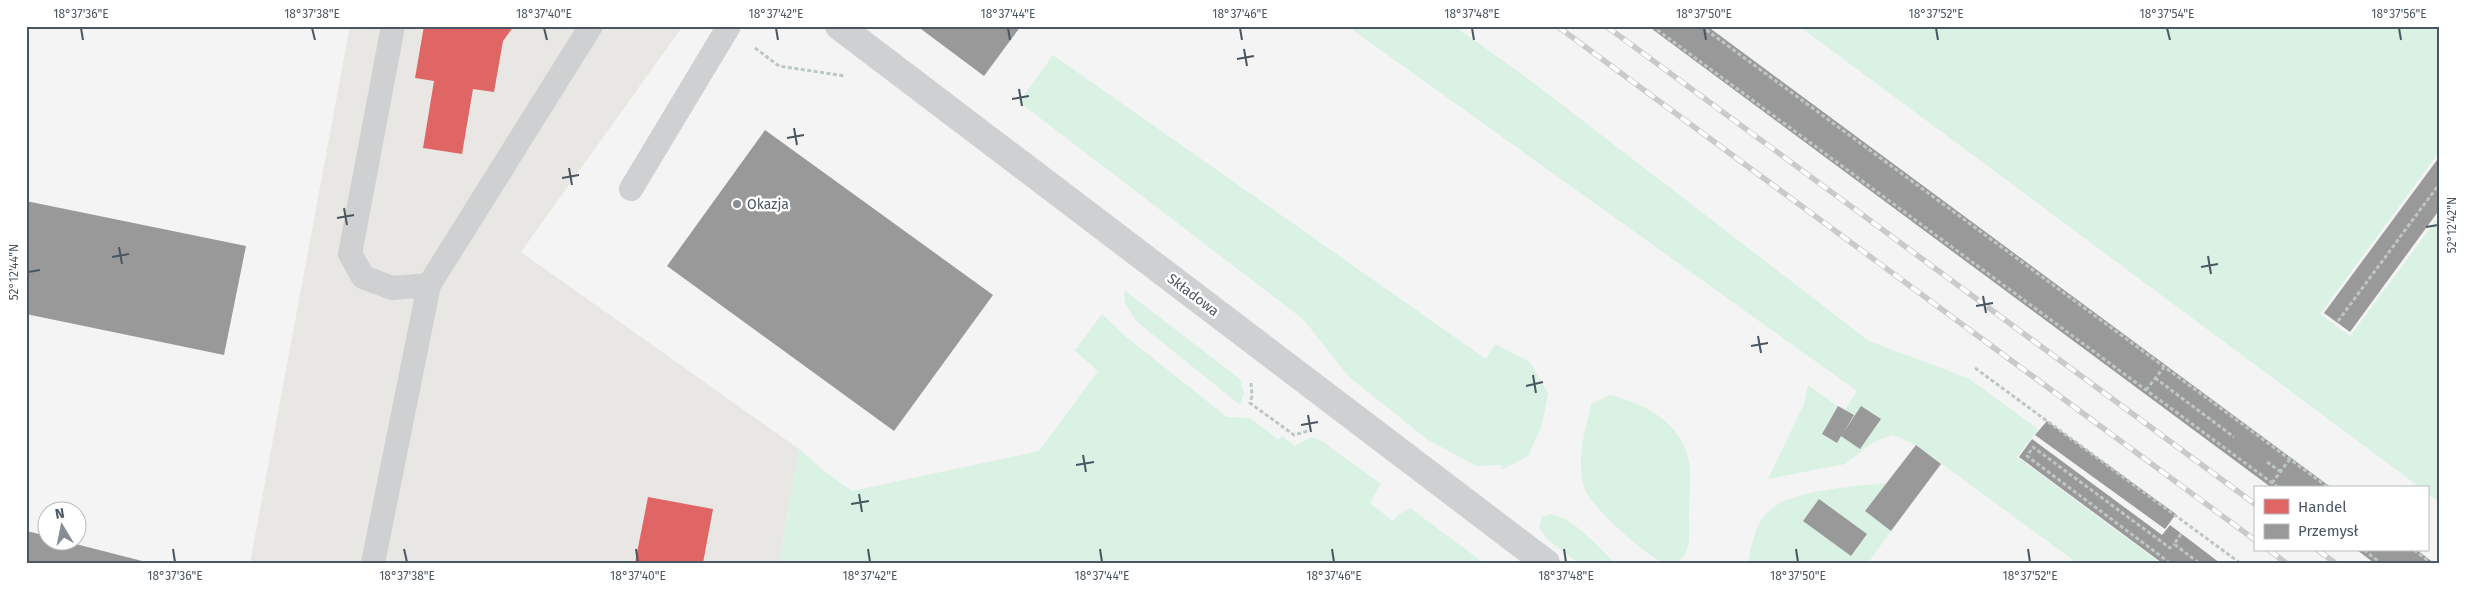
<svg xmlns="http://www.w3.org/2000/svg" width="2466" height="589" viewBox="0 0 2466 589" font-family="'Fira Sans',sans-serif">
	<style>
		.commercial { fill: #e8e7e3 }
		.green { fill: #d9f2e3 }
		.shops { fill: #e06666 }
		.industry { fill: #999 }
		.lines { fill: none; stroke-linecap: round; stroke-linejoin: round }
		.path { stroke: #bcc7c4; stroke-width: 3; stroke-dasharray: 4 2.5; stroke-linecap: butt }
		.service { stroke: #ced0d2; stroke-width: 24 }
		.tertiary { stroke: #ced0d2; stroke-width: 28 }
		.rail-casing { stroke: #c9cacc; stroke-width: 5.5 }
		.rail { stroke: #fff; stroke-width: 4; stroke-dasharray: 11; stroke-linecap: butt }
		.ticks { fill: none; stroke: #4a5661; stroke-width: 2 }
		.poi-dot { fill: #868d94; stroke: #fff; stroke-width: 2 }
		.labels { text-anchor: middle; dominant-baseline: central; stroke-width: 5; stroke-linejoin: round; paint-order: stroke }
		.poi-label { font-size: 14px; fill: #4a5661; stroke: #fff; text-anchor: start }
		.street-label { font-size: 14px; fill: #4a5661; stroke: #fff }
		.neatline { fill: none; stroke: #4a5661; stroke-width: 2 }
		.ticks-label { font-size: 12px; text-anchor: middle; fill: #4a5661 }
	</style>
	<rect width="100%" height="100%" fill="#f4f4f4"/>
	<!-- commercial -->
	<path class="commercial" d="M350 26 682 27 521 252 799 449 779 563H250Z"/>
	<!-- green -->
	<path class="green" d="M1347 26H1454L1526 77 1869 341 1968 378 2038 429 2017 457 2160 563H2077L1916 445 1893 435 1875 441 1845 464 1768 479 1804 404 1808 385 1844 411 1857 391Z
		M1799 26H2440V151L2320 314 2350 336 2440 215V502L2427 493V488H2421Z
		M1053 55 1486 359 1495 344 1530 362 1548 393 1542 425 1528 456 1502 470 1500 465 1477 466 1428 440 1349 377 1303 319 1019 102Z
		M1124 290 1240 379 1244 394 1240 405 1136 321 1125 303Z
		M1102 314 1125 336 1227 417 1250 418 1278 439 1282 436 1295 446 1311 437 1322 441 1381 484 1370 503 1393 521 1398 515 1410 508 1484 563H779L799 449 824 471 852 491 1039 451 1098 371 1073 349H1076Z
		M1610 395C1643 403 1679 421 1688 457 1692 473 1689 494 1689 511 1688 522 1691 539 1687 549 1686 554 1681 559 1679 562 1673 563 1665 564 1660 561 1643 553 1589 505 1584 487 1576 460 1585 431 1591 404Z
		M1886 483 1865 511 1891 531 1868 563H1748C1752 544 1755 523 1770 510 1791 490 1857 486 1886 483Z
		M1550 514C1576 519 1596 545 1615 563H1578L1547 539 1539 527 1542 517Z"/>
	<!-- shops -->
	<path class="shops" d="M424 26H514L503 41 494 92 473 89 462 154 423 148 434 81 415 78Z
		M648 497 713 509 703 563H635Z"/>
	<!-- industry -->
	<path class="industry" d="M917 26H1021L984 76Z
		M1648 26H1707L2332 488H2272Z
		M765 130 993 295 894 431 667 266Z
		M2440 156V209L2350 332 2324 313Z
		M26 201 246 246 224 355 26 314Z
		M1838 406 1854 415 1844 432 1861 406 1881 419 1860 449 1841 436 1837 443 1822 434Z
		M2047 421 2176 514 2165 529 2035 435Z
		M2032 439 2162 535 2170 525 2220 563H2162L2019 457Z
		M1916 445 1941 464 1891 531 1865 511Z
		M1819 499 1867 534 1851 556 1803 521Z
		M26 531 48 536V542H68L150 563H26Z
		M2357 550H2417L2434 563H2374Z"/>
	<g class="lines">
		<!-- path -->
		<path class="path" d="M1652 26 2279 488
			M1701 26 2329 488
			M755 48 779 66 845 76
			M2338 321 2440 183
			M1975 368 2240 563
			M2155 378 2234 437
			M1251 383 1252 396 1250 403 1294 435 1311 430
			M2146 390 2164 367
			M2267 462 2281 472
			M2272 483 2290 459
			M2181 534 2174 544 2199 563
			M2364 550 2381 563
			M2414 550 2431 563
			M2170 563 2027 456 2033 447 2170 548 2174 544"/>
		<!-- service -->
		<path class="service" d="M393 26 350 254 363 277 392 288 429 285 591 26
			M631 189 729 26
			M373 563 429 285"/>
		<!-- tertiary -->
		<path class="tertiary" d="M839 26 1546 563"/>
		<defs>
			<path id="rail" d="M1557 26 2255 540
				M1606 26 2255 504
				M2269 550 2286 563
				M2318 550 2335 563"/>
		</defs>
		<!-- rail casing -->
		<use href="#rail" class="rail-casing"/>
		<!-- rail -->
		<use href="#rail" class="rail"/>
	</g>
	<!-- ticks -->
	<path class="ticks" d="M81 28 83 40M312 28 315 40M544 28 547 40M776 28 778 40M1008 28 1010 40M1240 28 1242 40M1472 28 1474 40M1704 28 1706 40M1936 28 1938 40M2167 28 2170 40M2399 28 2401 40M1244 49 1247 66M1237 59 1254 56M1019 89 1022 106M1012 99 1029 96M794 128 797 145M787 138 804 135M569 168 572 185M562 178 579 175M344 208 347 225M337 218 354 215M2426 227 2438 225M119 247 122 264M2208 256 2211 274M112 257 129 254M2201 267 2218 264M28 272 40 270M1983 296 1986 313M1976 306 1993 303M1758 336 1761 353M1751 346 1768 343M1533 375 1536 393M1526 386 1543 382M1308 415 1311 432M1301 425 1318 422M1083 455 1086 472M1076 465 1094 462M859 494 862 512M851 504 869 501M173 549 175 562M404 549 407 562M636 549 638 562M868 549 870 562M1100 549 1102 562M1332 549 1334 562M1564 549 1566 562M1796 549 1798 562M2028 549 2030 562"/>
	<!-- markers -->
	<circle class="poi-dot" cx="737" cy="204" r="5"/>
	<g class="labels">
		<!-- poi labels -->
		<g class="poi-label">
			<text x="747" y="204">Okazja</text>
		</g>
		<!-- street labels -->
		<g class="street-label">
			<text transform="translate(1193 295) rotate(37)">Składowa</text>
		</g>
	</g>
	<!-- border -->
	<rect width="2466" height="589" fill="none" stroke="#ffffff" stroke-width="55"/>
	<!-- legend -->
	<rect x="2254" y="486" width="175" height="65" fill="#ffffff" stroke="#b7bbc0"/>
	<rect x="2264" y="499" width="25" height="15" fill="#e06666" stroke="#b7bbc0"/>
	<text x="2298" y="512" font-size="15" fill="#4a5661">Handel</text>
	<rect x="2264" y="524" width="25" height="15" fill="#999999" stroke="#b7bbc0"/>
	<text x="2298" y="536" font-size="15" fill="#4a5661">Przemysł</text>
	<!-- north arrow -->
	<g transform="translate(62 526) rotate(350)"><circle r="24" fill="#ffffff" stroke="#b7bbc0"/>
	<path d="M0-4L9 19L0 12L-9 19Z" fill="#868d94"/>
	<text y="-8" font-size="14" font-weight="bold" text-anchor="middle" fill="#4a5661">N</text>
	</g>
	<rect x="28" y="28" width="2410" height="534" class="neatline"/>
	<g class="ticks-label">
		<text x="81" y="18">18°37'36"E</text>
		<text x="312" y="18">18°37'38"E</text>
		<text x="544" y="18">18°37'40"E</text>
		<text x="776" y="18">18°37'42"E</text>
		<text x="1008" y="18">18°37'44"E</text>
		<text x="1240" y="18">18°37'46"E</text>
		<text x="1472" y="18">18°37'48"E</text>
		<text x="1704" y="18">18°37'50"E</text>
		<text x="1936" y="18">18°37'52"E</text>
		<text x="2167" y="18">18°37'54"E</text>
		<text x="2399" y="18">18°37'56"E</text>
		<text transform="translate(2452 225) rotate(-90)" y="4">52°12'42"N</text>
		<text transform="translate(14 272) rotate(-90)" y="4">52°12'44"N</text>
		<text x="175" y="580">18°37'36"E</text>
		<text x="407" y="580">18°37'38"E</text>
		<text x="638" y="580">18°37'40"E</text>
		<text x="870" y="580">18°37'42"E</text>
		<text x="1102" y="580">18°37'44"E</text>
		<text x="1334" y="580">18°37'46"E</text>
		<text x="1566" y="580">18°37'48"E</text>
		<text x="1798" y="580">18°37'50"E</text>
		<text x="2030" y="580">18°37'52"E</text>
	</g>
</svg>
